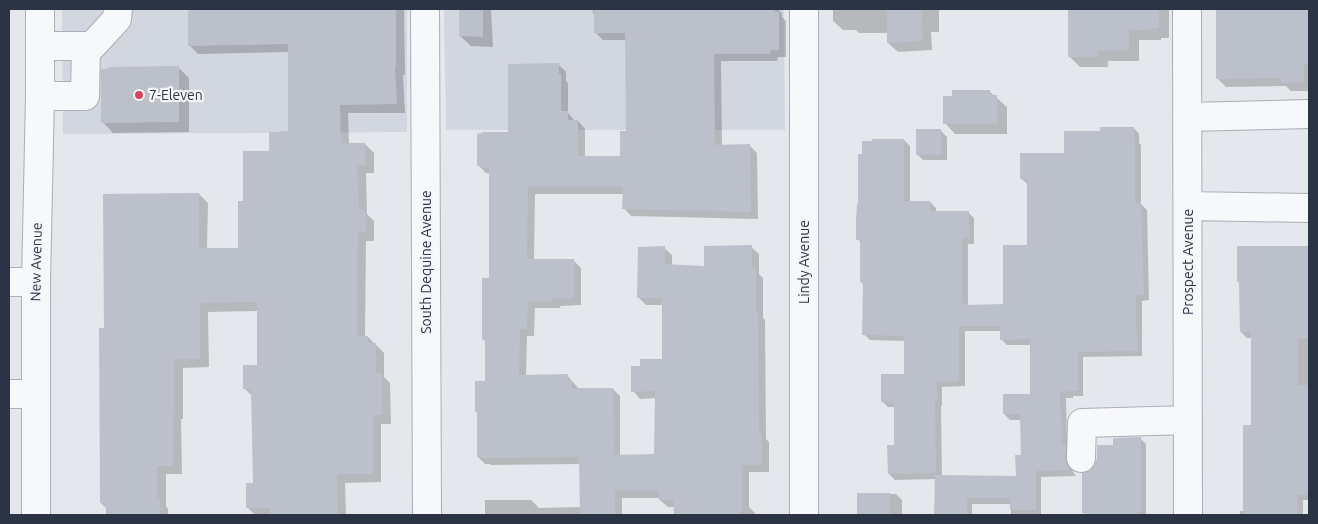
<svg xmlns="http://www.w3.org/2000/svg" width="1318" height="524" viewBox="0 0 1318 524" font-family="Ubuntu,sans-serif">
	<style>
		.built { fill: #d2d6de }
		.shadow { fill: #0003; fill-rule: evenodd }
		.building { fill: #bbc0ca }
		.lines { fill: none; stroke-linecap: round; stroke-linejoin: round }
		.minor-casing { stroke: #a9aeb7; stroke-width: 30 }
		.minor { stroke: #f7f8fa; stroke-width: 28 }
		.poi-dot { fill: #d1495b; stroke: #f4f6f9; stroke-width: 2 }
		.labels { text-anchor: middle; dominant-baseline: central; stroke-width: 4.5; stroke-linejoin: round; paint-order: stroke }
		.poi-label { font-size: 14px; fill: #2b3445; stroke: #f4f6f9; text-anchor: start }
		.street-label { font-size: 14px; fill: #2b3445; stroke: #f4f6f9 }
	</style>
	<rect width="100%" height="100%" fill="#e4e7ec"/>
	<!-- built -->
	<path class="built" d="M62 9H407V132L63 134Z
		M444 9H784L785 130H446Z"/>
	<!-- shadow -->
	<path class="shadow" d="M189 9H404L405 75H403L405 113H348L349 144H365L374 153V173H366L367 214 374 221V241H366L365 337H368L384 353V377L390 383 391 424H381V482L345 483 346 515H255L247 507 254 484 252 396 244 388 258 366V311L208 312 209 367 183 368V419H181L182 474H166V506L168 509V515H203H107V509L101 503 105 329 199 194 208 203 207 249H239L244 202 271 153 290 132 289 52 198 54 189 45Z
		M460 9H491L493 47 471 46 460 36Z
		M593 9H777L782 13V17L786 21V57H778L777 61H721L722 146H750L757 153 758 219 631 216 624 208V194H535L534 260H573L581 268V305L560 306V308H535L534 336H527L526 376 567 375 579 389H613L620 396V456L655 455 656 398 640 399 633 391 641 367 663 360V305H646L639 298 664 248 672 255V266L705 267 751 247 759 254V274L763 278V318L765 320 766 439 769 442V472H749V507L755 513V515H675V507H668L660 500V498H622V515H485V500H531L539 508 581 507 580 464 491 465 490 464H485L478 457V413L476 412 486 382V342L483 339 490 279V174L486 173 478 165 510 133 559 65 566 72V81L568 83V113L575 121H578L585 129V157H621L628 132 626 40H603L595 32V14L593 13Z
		M833 9H939V32H931L932 50 898 52 888 43V33H859L856 30H843L833 21Z
		M1069 9H1169V38H1161V40H1139V61H1108V67H1080L1069 56Z
		M1217 9H1309V91H1291L1286 86 1226 87 1217 78Z
		M178 67 189 78V132L113 133 103 122Z
		M989 91 1007 107V134H955L945 123 953 97Z
		M1134 128 1139 134V143L1141 145V204L1147 210 1149 300 1142 301V356L1083 357V396H1073V398H1066L1067 448 1071 452V464L1073 472 1076 476 1041 477V515H1011V504H972V515H936V479L895 480 889 474 895 446V407H888L882 401 905 375V341L870 340 864 334V285L861 282V243L858 239 904 140 910 146V202H930L936 208V212H968L974 218V244H968V306L1005 305 1029 246V184H1027L1021 178 1066 154 1101 132ZM965 331H1001V339L1007 345H1032V395L1004 414 1010 420H1022L1023 456 1017 478 942 476 941 406H942V387L965 386Z
		M941 131 947 137V160H923L917 154Z
		M1309 246V500H1303V515H1240V511H1244L1252 426V338H1247L1241 332 1240 284 1238 281V248Z
		M1140 438 1146 444V515H1084L1083 474 1089 473 1114 447Z
		M859 494H896L902 500V515H859Z"/>
	<!-- building -->
	<path class="building" d="M188 9H396V67H395L397 104 340 105 341 143H365V165H357L359 210H365L366 232H358V246H357V336H368V343H376V373H382V415H373V474H337L338 515H270V508H246V483H253L251 389H243V365H257V302L200 303V359H174V411H173V466H157V496L160 499V515H106V503H100L99 328H104L103 194 199 193V248H238V201H243V151H269V132H281V131H288V44L188 46Z
		M459 9H483V37L459 36Z
		M594 9H775V12H779V50H771L770 54H714L715 145 750 144 751 212 622 209 623 187H528L527 259H574V298L553 299V301H528L527 329H520L519 375 568 374V380H572V388H613L614 455 654 454 655 391 631 392V366H640V359H662V300L661 298H637L638 247 665 246V264L704 266V246L752 245V269H756V312H758L759 433H762V465H742V512H739V515H674L673 500H659V491H615V515H580L579 457 483 458V457H477V412H475V381H485V340H482V278H489V168H482V166H477V134L482 133V132H508V64L559 63V74H561V111H568V120H578V156H620V131H626L625 33H594Z
		M887 9H922L923 41 887 43Z
		M1068 9H1159V28H1151V30H1129V51H1098V57H1068Z
		M1216 9H1309V64H1304V83H1281V78L1216 79Z
		M179 66V122L101 123V69H108V67Z
		M952 90H990V95H997V124H943V96H952Z
		M1100 127H1134V138H1135V203H1141L1144 295H1136L1137 351 1078 352V391H1067V393H1060L1062 445H1066L1065 458 1067 465 1072 470 1036 471V510H1010V498H967V515H934L935 475 1016 476 1015 455H1021L1020 414H1003V394H1030V339L1000 340V326H959V381H937V400H935L936 473 888 474 887 445H894V402H881V374H904V336L862 335 863 282H860V240H856V221L857 204H858V154H862V141H872V139H904V201H930V211H969V238H962V303H965V305L1003 304V245H1027V179H1020V153H1064V131H1100Z
		M916 129H941V155H916Z
		M1237 246H1309V338L1298 339V385H1309V495H1297V515H1243V425H1251V332H1240L1239 282H1237Z
		M1141 437V512H1138V515H1084V513H1082V473L1089 471 1094 466 1097 458V445H1113V438Z
		M857 493H890V515H857Z"/>
	<g class="lines">
		<defs>
			<path id="minor" d="M425 9 427 515
				M804 9V515
				M1187 9 1188 515
				M40 46H92L117 19 118 9
				M40 96H85L86 46
				M1187 117 1309 114
				M1188 206 1309 208
				M9 282H36
				M9 394H35
				M1081 458 1082 423 1188 420
				M36 515V282L40 96V9"/>
		</defs>
		<!-- minor casing -->
		<use href="#minor" class="minor-casing"/>
		<!-- minor -->
		<use href="#minor" class="minor"/>
	</g>
	<!-- markers -->
	<circle class="poi-dot" cx="139" cy="95" r="5"/>
	<g class="labels">
		<!-- poi labels -->
		<g class="poi-label">
			<text x="149" y="95">7-Eleven</text>
		</g>
		<!-- street labels -->
		<g class="street-label">
			<text transform="translate(36 262) rotate(-89)">New Avenue</text>
			<text transform="translate(426 262) rotate(-90)">South Dequine Avenue</text>
			<text transform="translate(804 262) rotate(-90)">Lindy Avenue</text>
			<text transform="translate(1188 262) rotate(-90)">Prospect Avenue</text>
		</g>
	</g>
	<!-- border -->
	<rect width="1318" height="524" fill="none" stroke="#2b3445" stroke-width="20"/>
</svg>
